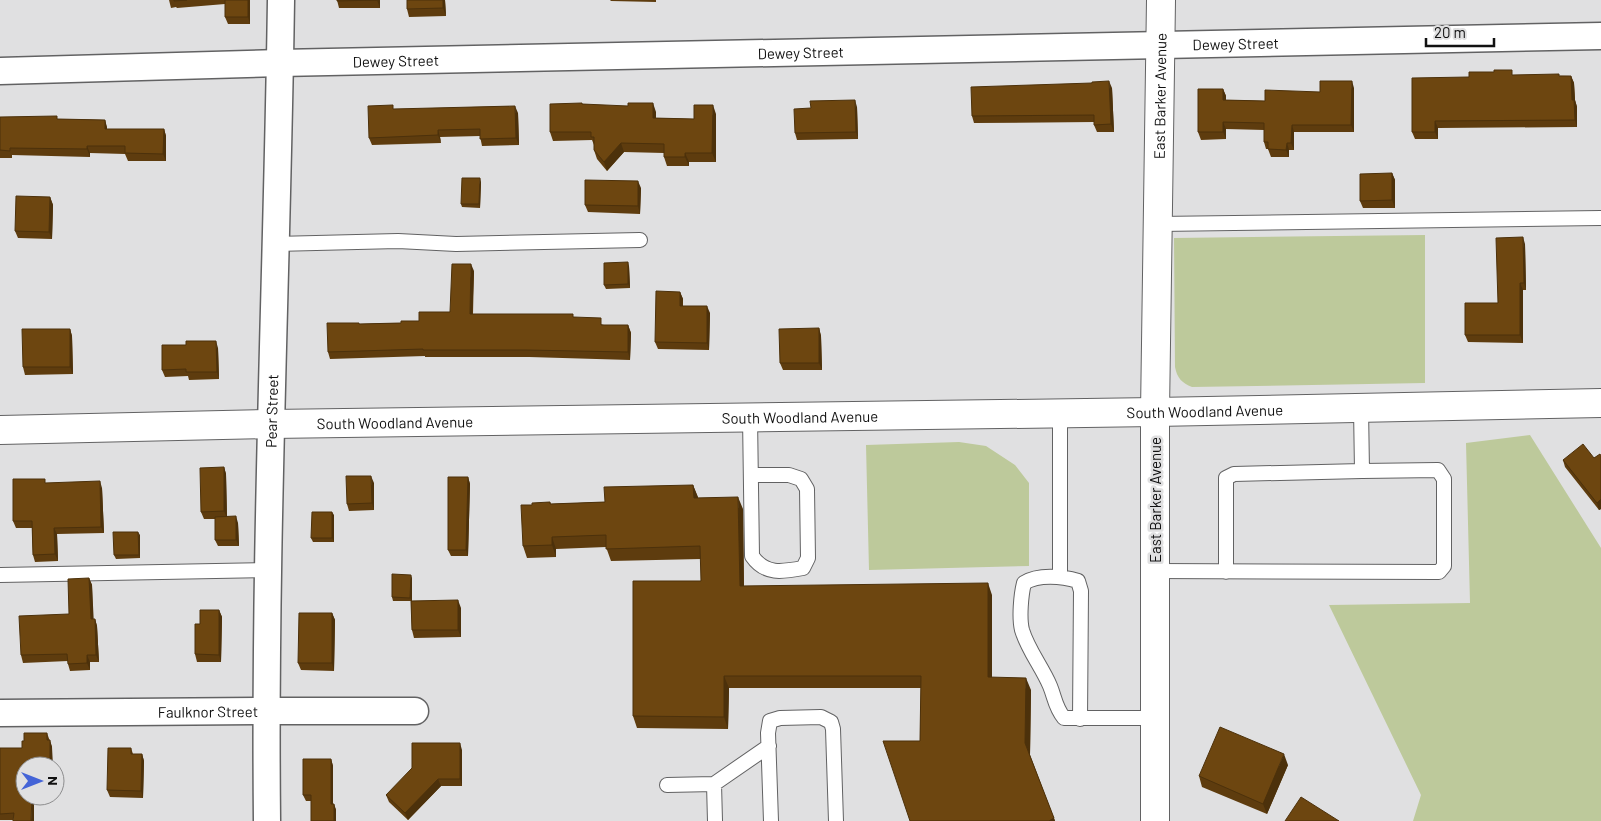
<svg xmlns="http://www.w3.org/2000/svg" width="1601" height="821" viewBox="0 0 1601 821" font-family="Barlow,sans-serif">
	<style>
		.green { fill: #bdc99b }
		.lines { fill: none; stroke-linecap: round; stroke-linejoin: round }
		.lane-casing { stroke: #626263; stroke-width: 16 }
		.street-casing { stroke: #626263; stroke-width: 29 }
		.secondary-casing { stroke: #626263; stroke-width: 30 }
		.lane { stroke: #fff; stroke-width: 14 }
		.street { stroke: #fff; stroke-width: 26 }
		.secondary { stroke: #fff; stroke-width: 28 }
		.wall { fill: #5e3c0e }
		.shaded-wall { fill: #4c310b }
		.building { fill: #6d4610; stroke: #4c310b }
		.labels { text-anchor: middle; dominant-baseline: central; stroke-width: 5; stroke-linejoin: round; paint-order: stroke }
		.street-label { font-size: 15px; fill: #111; stroke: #e0e0e1 }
	</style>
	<rect width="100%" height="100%" fill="#e0e0e1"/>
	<!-- green -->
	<path class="green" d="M1425 235V383L1192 387C1182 383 1177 378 1175 367L1174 238Z
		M1530 435 1601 548V821H1413L1421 795 1329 605 1470 603 1466 443Z
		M959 442 986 446 1015 465 1029 483V566L869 570 866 445Z"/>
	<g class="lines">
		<defs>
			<path id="lane" d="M1158 224 1601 218
				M275 244 398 241 456 244 640 240
				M1060 413V577
				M750 417 752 556C765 575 782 572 803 568L808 558 807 489 801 479 789 475H751
				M1155 571 1439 572 1444 566V479L1438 470 1362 471 1361 408
				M1226 572V478L1234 474 1362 471
				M0 575 268 570
				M1080 719 1081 591 1078 581C1062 576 1038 574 1024 583 1021 595 1019 618 1022 630 1028 650 1042 667 1050 686 1055 698 1055 707 1064 718H1155
				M714 784 715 821
				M667 785 714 784 769 746
				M771 821 768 733 770 721 780 718 821 717 831 722 833 729 836 821"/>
			<g id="street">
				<path id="s1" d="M0 71 280 63 1601 36"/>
				<path id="s2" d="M0 713 266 711H415"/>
				<path id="s3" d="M267 821C264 547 277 274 281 0"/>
			</g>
			<g id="secondary">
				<path id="s4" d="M0 430 271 424 1155 412 1601 403"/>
				<path id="s5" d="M1155 821V412L1161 0"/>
			</g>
		</defs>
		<!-- lane casing -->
		<use href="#lane" class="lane-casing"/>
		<!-- street casing -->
		<use href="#street" class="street-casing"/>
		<!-- secondary casing -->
		<use href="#secondary" class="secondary-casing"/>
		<!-- lane -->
		<use href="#lane" class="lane"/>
		<!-- street -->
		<use href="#street" class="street"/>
		<!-- secondary -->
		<use href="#secondary" class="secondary"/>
	</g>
	<!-- wall -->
	<path class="wall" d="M169 0H250V24H228L225 17V4L177 8 176 7 171 8Z
		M337 0H380V8H339Z
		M407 0H445L446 16 409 17 407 9Z
		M610 0H656V2L611 1Z
		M1514 75 1571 76 1574 83 1575 100 1577 107V127L1438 128V139H1415L1412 132 1469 77Z
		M1112 88 1114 132H1097L1094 125V122L974 123 972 116Z
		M1354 88V132H1294V150H1289V157H1271L1268 149H1266L1264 142V130L1226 129V139L1201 140 1198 132 1223 89 1226 96V100L1265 101 1320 92Z
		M582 104 656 112V118L694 119 716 114V162H689V166H667L664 157V153L624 152 607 171 597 159 594 150V145L592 140 553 141 550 132Z
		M857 107 858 139 797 140 795 133Z
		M394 109 518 113 519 145 482 146 480 136 440 137 441 143 372 145 369 138Z
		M0 117 58 119 105 120 107 129H164L166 136V161H128L125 154 90 153V157L12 155V158H0Z
		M1392 173 1395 180V208H1363L1360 201Z
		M481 182 480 208 462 207 461 204Z
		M641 188 640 214 588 212 585 205Z
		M50 197 53 205 52 239 18 238 15 231Z
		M1525 244 1526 290H1523V343L1468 342 1465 335 1498 303Z
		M629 266 630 288 606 289 604 285Z
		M474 271 473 314 574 317 604 325H628L631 333 630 360 529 357H425V356L330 359 328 352 359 324 401 323 419 321 450 312Z
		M680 292 683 299V306L710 313 709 350 658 349 655 342Z
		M819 328 821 336 822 370H783L780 363Z
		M70 329 72 336 73 374 25 375 23 367Z
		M218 348 219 379 189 380 188 376 165 377 162 370Z
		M1601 456V509L1599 510 1565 467 1563 460 1594 458Z
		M224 467 226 474 227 517 238 523 239 546H218L215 540V519H204L201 512Z
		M468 477 470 484 468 556H451L448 550Z
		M47 483 102 488 104 533 57 534 58 561 35 562 33 555 32 528H16L13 521Z
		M374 483V510L349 511 347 504Z
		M693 485 698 498 743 509 744 586 992 595V678L1031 690 1030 755 1055 821H910L920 741 921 688H729L728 729 637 728 633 716 701 581V559L611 561 606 547 556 549V557L527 558 523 546 532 505 550 502 551 504 605 502Z
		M334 515V542H313L311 538Z
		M140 535V558L116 559 114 555Z
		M89 578 92 585 93 619H95L97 626 99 662H90V670L70 671 68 664V661L23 663 21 655 69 614Z
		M412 578V601L461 608V637L414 638 412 630 411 601H393L392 597Z
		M219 610 222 617 221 662H197L195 654 200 624Z
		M332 613 335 620 334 671 301 670 298 663Z
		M47 733 52 747 25 766 13 820H0V748H22L24 741Z
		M131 748 133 754H142L144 761 143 798 110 797 107 790Z
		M462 750V786H441L408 820 389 802 386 795Z
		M331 759 333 766V804H334L336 810V821L311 801H306L303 795Z
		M1288 765 1267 814 1202 787 1199 776Z"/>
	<!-- shaded-wall -->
	<path class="shaded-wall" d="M248 0H250V24L248 17Z
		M377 0H380V8Z
		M443 0H445L446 16 443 8Z
		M1571 76 1574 83 1575 100 1577 107V127L1575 120 1572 100Z
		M1109 81 1112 88 1114 132 1111 124Z
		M1352 81 1354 88V132L1351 125Z
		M1223 89 1226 96V107L1223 100Z
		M855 100 857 107 858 139 856 132Z
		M653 103 656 112V127L653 118Z
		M713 105 716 114V162L712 153Z
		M515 106 518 113 519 145 516 138Z
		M105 120 107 127V136L105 129Z
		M1435 121 1438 128V139L1435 132Z
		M1223 122 1226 129V139L1223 132Z
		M1292 125 1294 132V150L1291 143Z
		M164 129 166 136V161L163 154Z
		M438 130 440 137 441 143 438 135Z
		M621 143 624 152 607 171 604 162Z
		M1287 143 1289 150V157L1286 150Z
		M87 146 90 153V157L87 149Z
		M685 153 689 162V166L685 157Z
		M1392 173 1395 180V208L1392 200Z
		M480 178 481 182 480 208 479 204Z
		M638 181 641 188 640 214 638 206Z
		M50 197 53 205 52 239 49 232Z
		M1523 237 1525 244 1526 290 1524 283Z
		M628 262 629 266 630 288 628 284Z
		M471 264 474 271 472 321 470 314Z
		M1520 283 1523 290V343L1520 335Z
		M680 292 683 299 682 313 680 306Z
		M707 306 710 313 709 350 707 343Z
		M628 325 631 333 630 360 628 352Z
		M819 328 821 336 822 370 819 363Z
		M70 329 72 336 73 374 70 367Z
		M216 341 218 348 219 379 217 372Z
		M224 467 226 474 227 518 224 511Z
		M371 476 374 483V510L372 503Z
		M468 477 470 484 468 556 466 550Z
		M100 481 102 488 104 533 101 527Z
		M693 485 698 497V510L694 498Z
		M738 497 743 509 744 598 740 586Z
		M1601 499V509L1599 510 1597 503Z
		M332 512 334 515V542L332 538Z
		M236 516 238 523 239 546 236 540Z
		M54 528 57 534 58 561 55 554Z
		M138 532 140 535V558L139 555Z
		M552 537 556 549V557L552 545Z
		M411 575 412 578V601L410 598Z
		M89 578 92 585 94 626 91 619Z
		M988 583 992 595V689L988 677Z
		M458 600 461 608V637L458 630Z
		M219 610 222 617 221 662 219 655Z
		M332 613 335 620 334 671 332 663Z
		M95 619 97 626 99 662 96 655Z
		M87 655 90 662V670L87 663Z
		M724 676 729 688 728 729 724 717Z
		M1026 678 1031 690 1030 755 1025 743Z
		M50 740 52 747 53 766H50Z
		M460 743 462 750V786L460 779Z
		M142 754 144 761 143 798 141 791Z
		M1284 754 1288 765 1267 814 1263 804Z
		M331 759 333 766V810L331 804Z
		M438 779 441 786 408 820 405 813Z
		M32 796H34V821H31Z
		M334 804 336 810V821H334Z
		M1054 818 1055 821H1049Z"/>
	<!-- building -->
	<path class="building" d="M174 0H187L174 1Z
		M225 0H248V17H225Z
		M337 0H377L337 1Z
		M407 0H443V8L407 9Z
		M1494 70H1512V75L1559 74V76H1571L1572 100H1574L1575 120 1435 121V132H1412V78L1469 77V72H1494Z
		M1109 81 1111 124 1094 125V115L972 116 971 87 1092 83V82Z
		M1320 81H1352L1351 125H1292L1291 143H1287L1286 150 1268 149V142H1264V123L1223 122V132H1198V89H1223V100L1265 101V90L1320 92Z
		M855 100 856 132 795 133 794 109 811 108 810 101Z
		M582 103V104L628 106V103H653V118L694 119V105H713L712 153H685V157H664V144L621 143 604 162 594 150V137H591V132H550V104Z
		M393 105V109L515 106 516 138 480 139V129L438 130V135L369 138 368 106Z
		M57 116V119L105 120V129H164L163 154 125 153V146H87V149L10 148V151L0 150V117Z
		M1392 173V200L1360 201V174Z
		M462 178H480L479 204H461Z
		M585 180 638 181V206L585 205Z
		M16 196 50 197 49 232 15 231Z
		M1523 237 1524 283H1520V335H1465V303H1498L1496 238Z
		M628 262V284L604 285V263Z
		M452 264H471L470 314H573V317L601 318V325H628V352L526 350H423V349L328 352 327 323H359V324L401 323V321H419V312H450Z
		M656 291 680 292V306H707V343L655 342Z
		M819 328V363H780L779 329Z
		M22 329H70V367H23Z
		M186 341H216L217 372H186V369L162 370V345H186Z
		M1583 444 1594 458 1600 454 1601 456V499L1597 503 1563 460Z
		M224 467V511L201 512 200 468Z
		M346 476H371L372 503 347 504Z
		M448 477H468L466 550H448Z
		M13 479H45V483L100 481 101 527 54 528 55 554 33 555 32 521H13Z
		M693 485 694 498 738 497 740 586 988 583V677L1026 678 1025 743 1054 818 1049 821H910L883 741H920L921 676H724V717L633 716V581H701L700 546 606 549V535L552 537V545L523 546 521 505H532V503L550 502V504L605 502 604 487Z
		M312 512H332V538H311Z
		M236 516V540H215V517Z
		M113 532H138L139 555H114Z
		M392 574 411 575 410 598 392 597Z
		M89 578 91 619H95L96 655H87V663L68 664 67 654 21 655 19 616 69 614 68 579Z
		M458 600V630H412L411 601Z
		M200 610H219V655L195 654V624H200Z
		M299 613H332V663H298Z
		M1220 727 1284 754 1263 804 1199 776Z
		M24 733H47V740H50V766H25V796H32L31 821H13L14 813 0 814V748H22V741H24Z
		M412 743H460V779H438L405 813 386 795 412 768Z
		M108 748H131V754H142L141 791 107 790Z
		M303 759H331V804H334V821H311V795H303Z
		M1301 797 1339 821H1285Z"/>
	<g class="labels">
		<!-- street labels -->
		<g class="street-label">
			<text stroke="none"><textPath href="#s1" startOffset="1236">Dewey Street</textPath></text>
			<text stroke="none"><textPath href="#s1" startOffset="801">Dewey Street</textPath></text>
			<text stroke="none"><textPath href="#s1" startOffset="396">Dewey Street</textPath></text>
			<text stroke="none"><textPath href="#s5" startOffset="725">East Barker Avenue</textPath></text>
			<text stroke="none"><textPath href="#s3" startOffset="410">Pear Street</textPath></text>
			<text stroke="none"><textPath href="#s4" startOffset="1205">South Woodland Avenue</textPath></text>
			<text stroke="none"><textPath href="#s4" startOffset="800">South Woodland Avenue</textPath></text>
			<text stroke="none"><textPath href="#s4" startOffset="395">South Woodland Avenue</textPath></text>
			<text transform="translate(1155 500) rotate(-90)">East Barker Avenue</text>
			<text stroke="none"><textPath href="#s2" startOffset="208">Faulknor Street</textPath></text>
		</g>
	</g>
	<!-- north arrow -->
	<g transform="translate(40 781) rotate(90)"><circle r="24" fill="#e0e0e1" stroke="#8d8d8e"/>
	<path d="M0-4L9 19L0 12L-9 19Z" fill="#4464d7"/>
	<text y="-8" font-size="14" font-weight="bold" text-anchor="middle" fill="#111111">N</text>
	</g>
	<!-- scale -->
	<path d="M1426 38v8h68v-8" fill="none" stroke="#111111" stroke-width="2.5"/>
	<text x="1434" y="38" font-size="15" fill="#111111" stroke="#e0e0e1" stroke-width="4" paint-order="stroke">20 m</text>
</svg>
